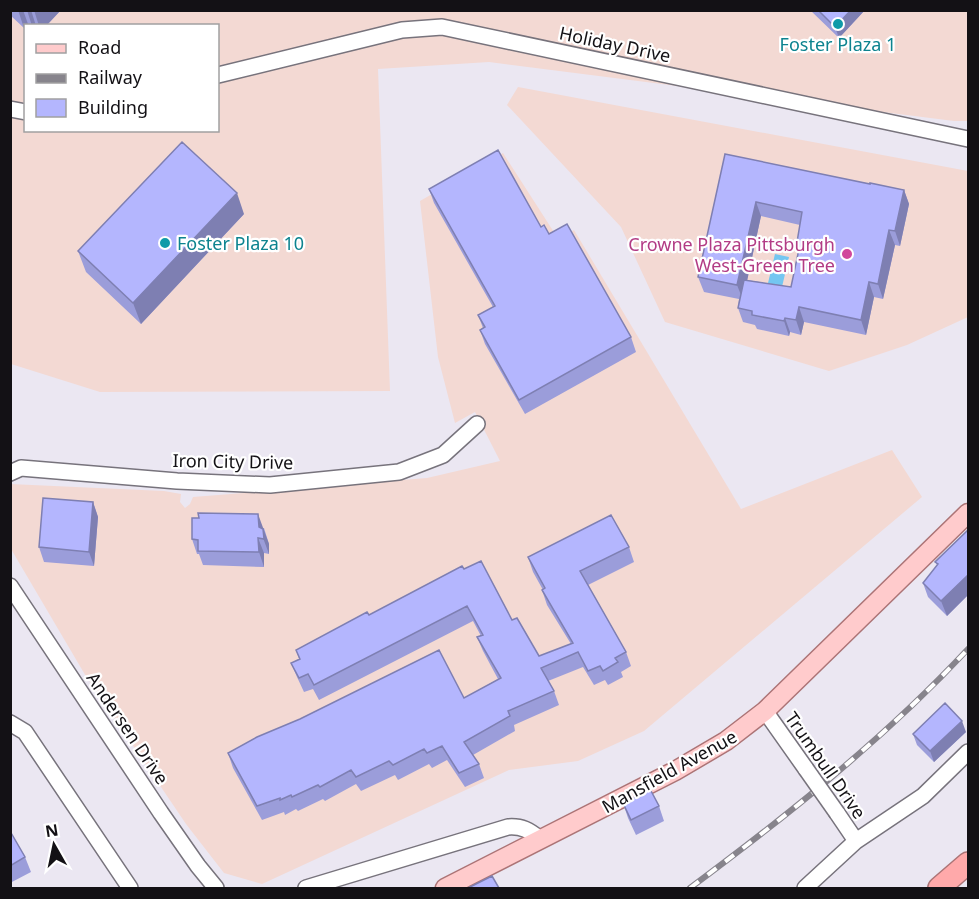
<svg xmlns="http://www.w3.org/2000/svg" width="979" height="899" viewBox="0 0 979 899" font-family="'Noto Sans',sans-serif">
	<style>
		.commercial { fill: #f3d9d3; fill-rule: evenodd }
		.water { fill: #74c6f1 }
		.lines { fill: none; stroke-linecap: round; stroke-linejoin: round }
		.minor-casing { stroke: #77737c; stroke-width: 18 }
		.major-casing { stroke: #ac7476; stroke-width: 21 }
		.highway-casing { stroke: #ac7476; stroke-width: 24 }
		.minor { stroke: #fff; stroke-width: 15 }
		.major { stroke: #ffcbcc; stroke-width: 18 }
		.highway { stroke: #ffa9aa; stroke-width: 21 }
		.rail-casing { stroke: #87848c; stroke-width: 6 }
		.rail { stroke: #fff; stroke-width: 4; stroke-dasharray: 11; stroke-linecap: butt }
		.minor-bridge-casing { stroke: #77737c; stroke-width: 18; stroke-linecap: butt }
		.minor-bridge { stroke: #fff; stroke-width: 15 }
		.wall { fill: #9b9dda; fill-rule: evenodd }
		.shaded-wall { fill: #7e7fb2 }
		.building { fill: #b4b6fe; stroke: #7e7fb2; stroke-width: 1.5 }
		.culture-dot { fill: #0f9aa8; stroke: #fff; stroke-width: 2 }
		.hotel-dot { fill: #d1479c; stroke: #fff; stroke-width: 2 }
		.labels { text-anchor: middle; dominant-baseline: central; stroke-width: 4.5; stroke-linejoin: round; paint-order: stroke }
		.street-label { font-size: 18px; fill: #131115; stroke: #fff }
		.culture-label { font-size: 18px; fill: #0d838f; stroke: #fff }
		.hotel-label { font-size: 18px; fill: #b23c85; stroke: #fff; text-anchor: end }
	</style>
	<rect width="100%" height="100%" fill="#ebe7f2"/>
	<!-- commercial -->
	<path class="commercial" d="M10 11H968V121H954L489 62 378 69 390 391 100 392 11 364ZM26 26H218V130H26Z
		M518 87 968 171V317L907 345 829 371 665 322 621 227 507 105Z
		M503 153 559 240 574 230 741 509 892 450 922 497 644 731 578 761 509 770 262 884 224 873 186 824 84 673 11 549 10 484 164 491 181 494 180 502 185 508 190 504 193 497 427 478 500 461 475 412 455 423 438 357 420 201Z"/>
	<!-- water -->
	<path class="water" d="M775 254 789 257 782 287 768 283Z"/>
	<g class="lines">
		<defs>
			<path id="minor" d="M218 75 402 30 442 27 968 139
				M10 109 26 112
				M10 473 21 468 177 481 270 485 399 472 443 455 477 424
				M10 586 161 813 198 866 216 888
				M765 711 806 769
				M10 723 25 732 130 888
				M837 813 856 841
				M306 888 508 827C522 826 529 830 540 839
				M805 888 856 841 923 796 968 752"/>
			<path id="major" d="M445 888 675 771 726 741 765 711 968 513"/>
			<path id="highway" d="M939 888 968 863"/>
		</defs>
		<!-- minor casing -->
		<use href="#minor" class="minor-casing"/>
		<!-- major casing -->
		<use href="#major" class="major-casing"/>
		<!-- highway casing -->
		<use href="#highway" class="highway-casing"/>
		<!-- minor -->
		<use href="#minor" class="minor"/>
		<!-- major -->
		<use href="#major" class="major"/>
		<!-- highway -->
		<use href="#highway" class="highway"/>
		<defs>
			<path id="rail" d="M690 888C788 815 884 739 968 649"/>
		</defs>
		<!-- rail casing -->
		<use href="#rail" class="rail-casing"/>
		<!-- rail -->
		<use href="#rail" class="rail"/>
		<defs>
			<path id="minor-bridge" d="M806 769 837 813"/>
		</defs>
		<!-- minor-bridge casing -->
		<use href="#minor-bridge" class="minor-bridge-casing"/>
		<!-- minor-bridge -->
		<use href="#minor-bridge" class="minor-bridge"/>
	</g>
	<!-- wall -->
	<path class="wall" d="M10 10H61L46 26H29L28 24 24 28 10 15Z
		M810 10H865L839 38Z
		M725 154 870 184 904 190 909 204 900 246 895 245 883 299 874 297 866 335 804 322 801 335 790 332 789 336 757 329 755 325 743 322 738 308 739 299 704 292 698 277ZM761 216 800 225 796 248 798 254 791 287 747 280Z
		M429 189 541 227 549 234 631 337 636 352 525 414 485 344 480 330 483 328 478 315 493 307 434 203Z
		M244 214 141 324 86 272 78 251Z
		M93 502 98 517 94 566 44 562 39 547Z
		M264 528 269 544V554L264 553V567L203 565 199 554H197L192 539Z
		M969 529V594L947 616 928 597 923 583 937 565 935 562Z
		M629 547 634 562 588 585 626 652 631 666 621 672 623 677 608 685 605 680 594 685 583 667 548 681 554 691 559 705 514 725 515 731 473 755 479 764 484 778 465 787 447 760 432 768 429 764 398 780 395 775 361 791 356 784 325 801 323 799 298 811 296 809 285 815 284 812 262 820 233 768 228 753 464 698 498 679 483 651 477 637 481 636 473 621 319 700 313 689 304 692 297 677 291 663 299 659 296 650 464 569 512 620 539 656 571 644 547 605 542 590H543L533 572 528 557Z
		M966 732 934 762 917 745 913 734Z
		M623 803 659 806 664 821 636 835 628 818Z
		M10 831 25 857 31 872 10 883Z"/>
	<!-- shaded-wall -->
	<path class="shaded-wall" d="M18 10H23L28 24 24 28Z
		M27 10H31L36 26H32Z
		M34 10H61L46 26H39Z
		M851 10H865L839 38 835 27Z
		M904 190 909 204 900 246 895 231Z
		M237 193 244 214 141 324 133 303Z
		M756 202 761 216 743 300 737 285Z
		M889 230 895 245 883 299 878 284Z
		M869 282 874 297 866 335 861 320Z
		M799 307 804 322 801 335 796 320Z
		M785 318 790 332 789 336 784 321Z
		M93 502 98 517 94 566 89 552Z
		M258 514 269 544V554L259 527Z
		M258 538 264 553V567L259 552Z
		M969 574V594L947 616 941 601Z
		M962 721 966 732 934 762 930 751Z"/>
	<!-- building -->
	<path class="building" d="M818 10H851L835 27Z
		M182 142 237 193 133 303 78 251Z
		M498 150 541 227 544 225 549 234 567 224 631 337 519 400 480 330 485 327 478 315 495 306 429 189Z
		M725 154 870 184V183L904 190 895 231 889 230 878 284 869 282 861 320 799 307 796 320 785 318 784 321 752 315V311L738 308 744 280 791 287 799 249 796 248 802 212 756 202 737 285 698 277Z
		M43 498 93 502 89 552 39 547Z
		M198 513 258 514 259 527 263 529 264 539 258 538 259 552 198 551V540L192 539V518H199Z
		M611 515 629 547 580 571 626 652 615 658 618 662 603 671 600 666 588 671 578 652 541 668 554 691 508 711 510 716 464 742 479 764 459 773 442 746 427 753 424 749 393 765 389 761 356 777 351 770 320 787 318 785 292 797 291 795 280 800V798L257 806 228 753 257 737 300 719 439 650 464 698 501 678 477 637 483 635 467 606 314 685 308 674 299 678 291 663 300 659 296 650 367 612 369 615 462 566 464 569 481 561 512 620 517 618 539 656 573 643 542 590 545 588 528 557Z
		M969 529V574L941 601 923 583 938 564 935 562Z
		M945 703 962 721 930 751 913 734Z
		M650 789 659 806 631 820 623 803Z
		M10 831 25 857 10 866Z
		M492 876 499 888H468Z"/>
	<!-- markers -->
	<g class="culture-dot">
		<circle cx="838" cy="24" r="6"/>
		<circle cx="165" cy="243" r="6"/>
	</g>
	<circle class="hotel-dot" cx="847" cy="254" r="6"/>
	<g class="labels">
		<!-- street labels -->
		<g class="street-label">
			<text transform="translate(615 44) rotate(12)">Holiday Drive</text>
			<text transform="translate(233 461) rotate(1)">Iron City Drive</text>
			<text transform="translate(128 728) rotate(56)">Andersen Drive</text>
			<text transform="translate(826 765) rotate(55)">Trumbull Drive</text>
			<text transform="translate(669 771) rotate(-29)">Mansfield Avenue</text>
		</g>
		<!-- culture labels -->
		<g class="culture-label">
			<text x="838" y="44">Foster Plaza 1</text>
			<text x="177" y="243" text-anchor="start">Foster Plaza 10</text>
		</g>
		<!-- hotel labels -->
		<g class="hotel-label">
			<text x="835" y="244">Crowne Plaza Pittsburgh<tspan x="835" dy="21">West-Green Tree</tspan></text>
		</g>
	</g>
	<!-- border -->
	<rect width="979" height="899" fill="none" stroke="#131115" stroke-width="24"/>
	<!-- legend -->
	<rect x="24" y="24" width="195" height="108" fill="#ffffff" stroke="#a1a0a1" stroke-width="1.5"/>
	<rect x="36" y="44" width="30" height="9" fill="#ffcbcc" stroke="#a1a0a1" stroke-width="1.5"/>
	<text x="78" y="54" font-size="18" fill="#131115">Road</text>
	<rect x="36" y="74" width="30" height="9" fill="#87848c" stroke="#a1a0a1" stroke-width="1.5"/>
	<text x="78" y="84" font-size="18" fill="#131115">Railway</text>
	<rect x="36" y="99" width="30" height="18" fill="#b4b6fe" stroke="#a1a0a1" stroke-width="1.5"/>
	<text x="78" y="114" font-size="18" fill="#131115">Building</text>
	<!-- north arrow -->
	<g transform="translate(54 845) rotate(351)" stroke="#ffffff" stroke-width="4.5" paint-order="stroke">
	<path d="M0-4.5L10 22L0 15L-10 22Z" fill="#131115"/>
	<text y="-9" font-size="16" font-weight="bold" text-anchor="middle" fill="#131115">N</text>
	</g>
</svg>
